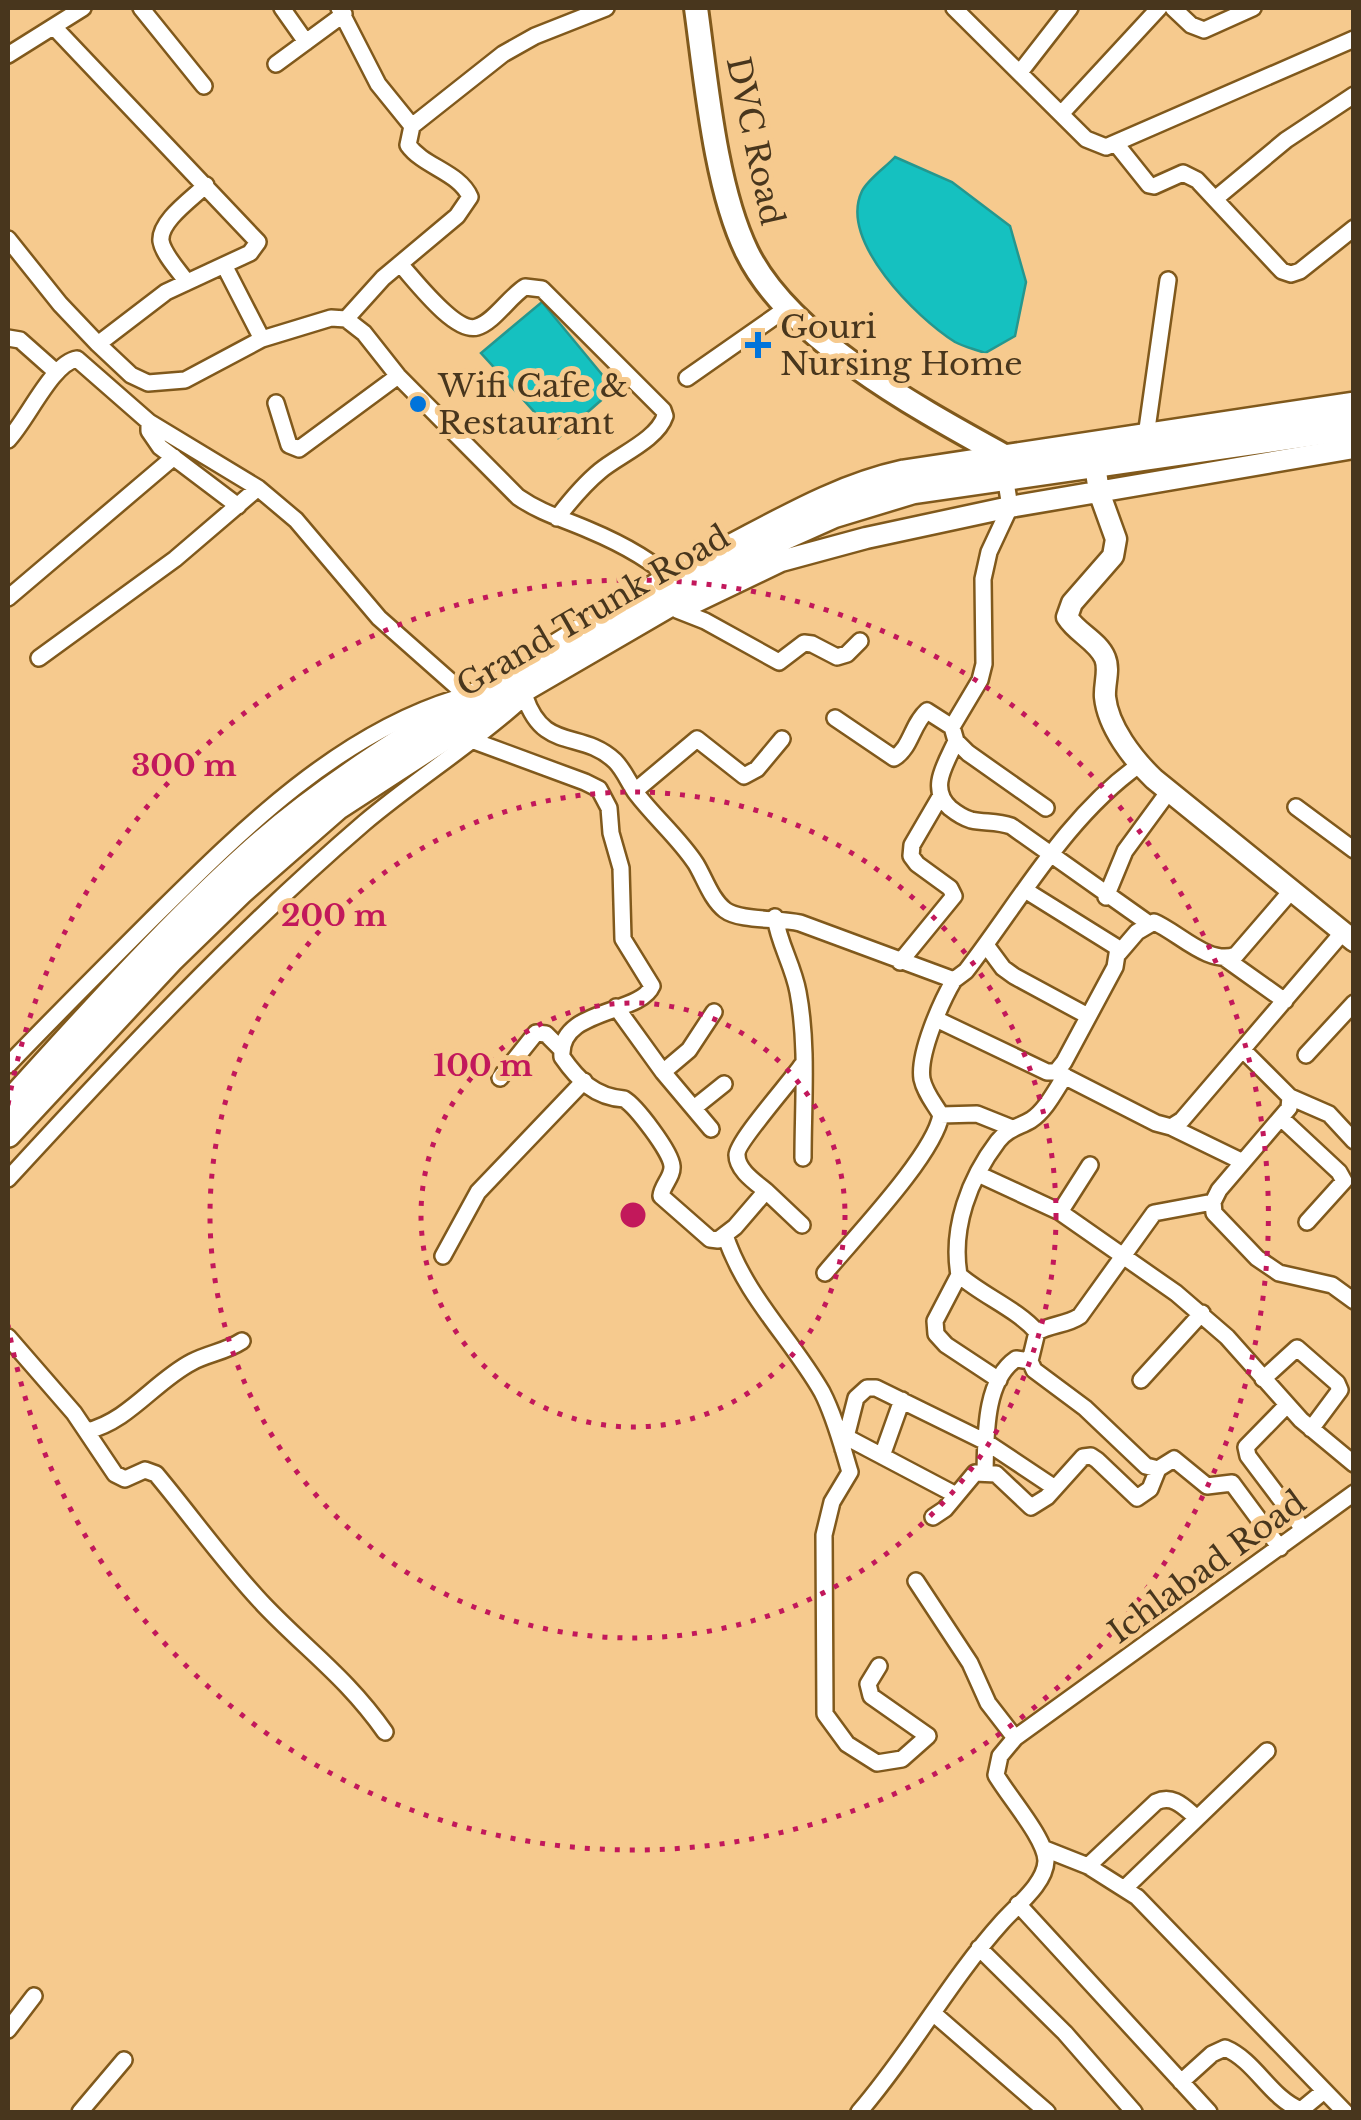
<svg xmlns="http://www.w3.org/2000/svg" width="1361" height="2120" viewBox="0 0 1361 2120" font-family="'Libre Baskerville',serif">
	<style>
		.water { fill: #15c1c0; stroke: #24978f; stroke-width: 2.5 }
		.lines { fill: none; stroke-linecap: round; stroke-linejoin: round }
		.minor-casing { stroke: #80591c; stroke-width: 20 }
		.tertiary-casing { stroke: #80591c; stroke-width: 25 }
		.secondary-casing { stroke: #80591c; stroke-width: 28 }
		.trunk-casing { stroke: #80591c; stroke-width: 30 }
		.minor { stroke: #fff; stroke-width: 15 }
		.tertiary { stroke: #fff; stroke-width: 20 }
		.secondary { stroke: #fff; stroke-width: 22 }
		.trunk { stroke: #fff; stroke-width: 25 }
		.ring { fill: none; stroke: #c2185b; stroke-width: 5; stroke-dasharray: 5 10 }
		.poi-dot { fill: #0174db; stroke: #f6ca8e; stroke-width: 4 }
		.labels { text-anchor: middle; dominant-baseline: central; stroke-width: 10; stroke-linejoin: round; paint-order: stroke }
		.street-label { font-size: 32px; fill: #48361d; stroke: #f6ca8e }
		.poi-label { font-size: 32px; fill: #48361d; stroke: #f6ca8e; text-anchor: start }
		.centre { fill: #c2185b; stroke: #f6ca8e; stroke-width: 5 }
		.ring-label { font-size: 30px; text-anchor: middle; font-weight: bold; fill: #c2185b; stroke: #f6ca8e; stroke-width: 10; stroke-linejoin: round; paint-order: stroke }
	</style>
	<rect width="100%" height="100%" fill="#f6ca8e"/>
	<!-- water -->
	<path class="water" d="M895 157 952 182 1010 226 1026 282 1015 336 985 353C975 349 964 347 955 342 917 318 838 241 862 191 868 179 886 167 895 157Z
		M542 302 614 389 558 438 481 353Z"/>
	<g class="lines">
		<defs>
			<path id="minor" d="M141 8 204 86
				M282 8 306 42
				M339 8 378 84 412 126
				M954 8 1086 139 1106 147 1354 39
				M1173 8 1191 25 1204 30 1253 8
				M54 27 258 242 250 253 166 292 98 344
				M8 55 83 8
				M276 64 344 14
				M1021 71 1070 8
				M1061 114 1159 8
				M1117 145 1149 185 1154 186 1183 173 1197 180 1282 271 1291 274 1300 271 1354 228
				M1215 199 1286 140 1354 95
				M8 239 60 304 98 344 131 375 148 383 185 380 262 339 331 318 346 319 364 333 398 376 518 497C541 513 564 519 589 530 620 543 652 560 676 583
				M400 264C414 279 455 334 477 327 494 322 509 297 525 287L542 289 663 410 665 416C657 440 619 455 600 471 583 485 570 501 557 518
				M225 267 262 339
				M187 282C179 271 163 254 161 241 159 221 193 198 206 185
				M346 319 383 278 457 216 470 197C459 172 424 167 408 145L412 126 503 54 535 36 606 8
				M8 338 20 340 55 371
				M687 378 787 308
				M276 403 289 445 299 449 398 376
				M149 422V431L160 447 238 506
				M1146 436 1168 280
				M8 440C28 419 52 363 77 359L149 422 258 488 296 520 379 618 466 695
				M1005 476 1010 507 989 552 983 579 984 664 980 680 952 727 956 741 968 753 1046 808
				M8 598 174 457
				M677 610 705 621 779 662 804 643 812 644 837 657 847 654 860 641
				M39 658 175 559 258 488
				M525 697C544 753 581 729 615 761 624 770 629 783 636 793 655 818 679 838 696 864 705 879 711 899 725 910 739 921 779 918 800 923L954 980 966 971C1020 901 1066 817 1139 765
				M835 718 894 758C911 748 912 724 927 711L952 727
				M474 741 585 782 599 789 609 808 611 833 621 868 623 939 652 986C640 1015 558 1008 562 1057 578 1080 595 1097 624 1099 636 1106 671 1152 672 1166 673 1177 662 1185 661 1196L710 1239 718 1240 735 1227 766 1191 802 1225
				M956 741C946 764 928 788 950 808 955 812 964 818 971 820 985 823 997 821 1011 826L1148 923
				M635 791 697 739 744 776 757 769 782 739
				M1296 807 1354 850
				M1106 897 1125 851 1169 791
				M775 917C779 944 793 965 798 992 808 1045 803 1104 803 1158
				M986 945 1003 968 1014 976 1088 1016
				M1119 953 1137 932 1154 922C1178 932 1209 966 1236 955L1292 890
				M1226 959 1285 1001
				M900 962 954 896 950 888 917 864 911 856 912 845 940 797
				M616 1007 663 1072 711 1129
				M936 1019 1047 1072H1056L1064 1062 1115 967 1118 948 1025 890
				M1243 1050 1290 1097 1289 1108 1219 1190 1213 1202 1214 1213 1257 1258 1279 1273 1332 1285 1354 1301
				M1306 1055 1354 1003
				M8 1065C55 1016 104 967 152 919 240 832 336 735 457 698
				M663 1072 689 1050 714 1012
				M1058 1073 1156 1123 1171 1127 1182 1120 1343 932
				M1065 1076C1055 1091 1046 1110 1031 1120 1019 1127 1007 1129 998 1141 969 1179 951 1228 959 1275 983 1296 1017 1309 1037 1332L1030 1361 1034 1370 1085 1408 1146 1466 1158 1469 1174 1459 1207 1486 1232 1483 1280 1548
				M500 1078 536 1033 546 1034 561 1049
				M1290 1097 1329 1114 1354 1141
				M694 1108 724 1084
				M941 1115 977 1114 1012 1128
				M1281 1118 1339 1172 1344 1181 1307 1222
				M1171 1127 1243 1162
				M978 1174 1060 1212 1176 1293 1227 1337 1301 1420 1354 1464
				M8 1179C122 1055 236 933 364 823 415 780 471 745 520 701
				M766 1191C755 1182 737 1170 737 1155 736 1143 791 1081 802 1065
				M1060 1212 1090 1165
				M725 1235C745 1296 791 1338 822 1392 835 1417 842 1446 850 1472L832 1502 824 1535 825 1714 847 1744 877 1763 902 1759 928 1736 871 1696 868 1684 879 1666
				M443 1256 478 1192 584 1081
				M825 1273C854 1238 934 1155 941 1115 934 1103 925 1093 922 1079 918 1054 941 1002 954 980
				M959 1275 935 1321 936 1334 946 1345 999 1380
				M1037 1332C1052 1324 1067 1325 1080 1316L1154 1213 1213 1202
				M8 1337 74 1413 115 1474 125 1479 145 1470 156 1474C192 1517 225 1564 264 1605 308 1651 347 1678 385 1732
				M1263 1379 1297 1348 1337 1383 1340 1390 1311 1429
				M1141 1380 1202 1313
				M1287 1405 1246 1447 1248 1456 1303 1529
				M87 1431C129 1421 155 1381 192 1362 209 1353 225 1352 242 1341
				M848 1438 956 1495
				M843 1449 856 1398 867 1388H876L986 1442 1055 1488
				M882 1456 902 1400
				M985 1472C986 1437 984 1381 1016 1359L1030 1361
				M933 1517 945 1509 975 1473 996 1474 1031 1507 1047 1497 1083 1457 1091 1456 1097 1460 1137 1498 1150 1489 1158 1469
				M916 1581 970 1663 988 1703 1015 1738
				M1045 1849 1088 1866 1137 1897 1345 2112
				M1088 1866 1156 1802C1173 1794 1184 1807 1197 1818
				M1126 1887 1267 1751
				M1018 1904 1209 2112
				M979 1948 1065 2033 1134 2112
				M933 2013 1047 2112
				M8 2030 34 1996
				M1181 2082 1212 2054 1225 2048C1256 2061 1270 2098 1301 2110L1324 2091
				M80 2112 124 2060
				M859 2112C911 2052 949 1981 1002 1922 1017 1905 1045 1884 1046 1861 1046 1839 1008 1796 996 1775L1000 1756 1015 1738 1354 1493"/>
			<path id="tertiary" d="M1095 465 1099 492 1116 539 1113 556 1072 603 1067 617C1077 633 1098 641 1105 658 1110 670 1104 684 1105 697 1108 727 1133 759 1154 779L1354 941
				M683 608 781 561 866 538 1010 507 1354 448"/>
			<path id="secondary" d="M696 8C706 80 715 187 747 252 790 340 923 411 1006 457"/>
			<path id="trunk" d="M8 1105C87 1018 166 929 254 850 334 779 425 726 516 672 578 634 639 594 705 561 771 528 831 489 904 473L1354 405
				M8 1134 171 959 241 891 337 807 480 714 786 536 833 515 912 491 1354 427"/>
		</defs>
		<!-- minor casing -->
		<use href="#minor" class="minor-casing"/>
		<!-- tertiary casing -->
		<use href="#tertiary" class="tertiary-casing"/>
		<!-- secondary casing -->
		<use href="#secondary" class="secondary-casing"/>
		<!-- trunk casing -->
		<use href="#trunk" class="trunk-casing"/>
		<!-- minor -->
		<use href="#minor" class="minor"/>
		<!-- tertiary -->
		<use href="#tertiary" class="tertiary"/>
		<!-- secondary -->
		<use href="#secondary" class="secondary"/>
		<!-- trunk -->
		<use href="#trunk" class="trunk"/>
	</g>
	<!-- distance rings -->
	<g class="ring">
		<circle cx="633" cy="1215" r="212"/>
		<circle cx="633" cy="1215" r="423"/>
		<path d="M8 1105A635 635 0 1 1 8 1325"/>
	</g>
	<!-- markers -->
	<g class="poi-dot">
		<path d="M753 330h10v10h10v10h-10v10h-10v-10h-10v-10h10z"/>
		<circle cx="418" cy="404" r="10"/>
	</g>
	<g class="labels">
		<!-- street labels -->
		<g class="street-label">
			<text transform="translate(755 141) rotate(78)">DVC Road</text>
			<text transform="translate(593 611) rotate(-30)">Grand Trunk Road</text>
			<text transform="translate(1207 1567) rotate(-36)">Ichlabad Road</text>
		</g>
		<!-- poi labels -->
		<g class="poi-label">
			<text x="780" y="327">Gouri<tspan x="780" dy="37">Nursing Home</tspan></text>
			<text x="438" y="386">Wifi Cafe &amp;<tspan x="438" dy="37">Restaurant</tspan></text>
		</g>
	</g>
	<circle cx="633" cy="1215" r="15" class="centre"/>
	<g class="ring-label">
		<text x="184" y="776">300 m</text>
		<text x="334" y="926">200 m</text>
		<text x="483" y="1076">100 m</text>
	</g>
	<!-- border -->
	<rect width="1361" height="2120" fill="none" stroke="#48361d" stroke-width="20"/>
</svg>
